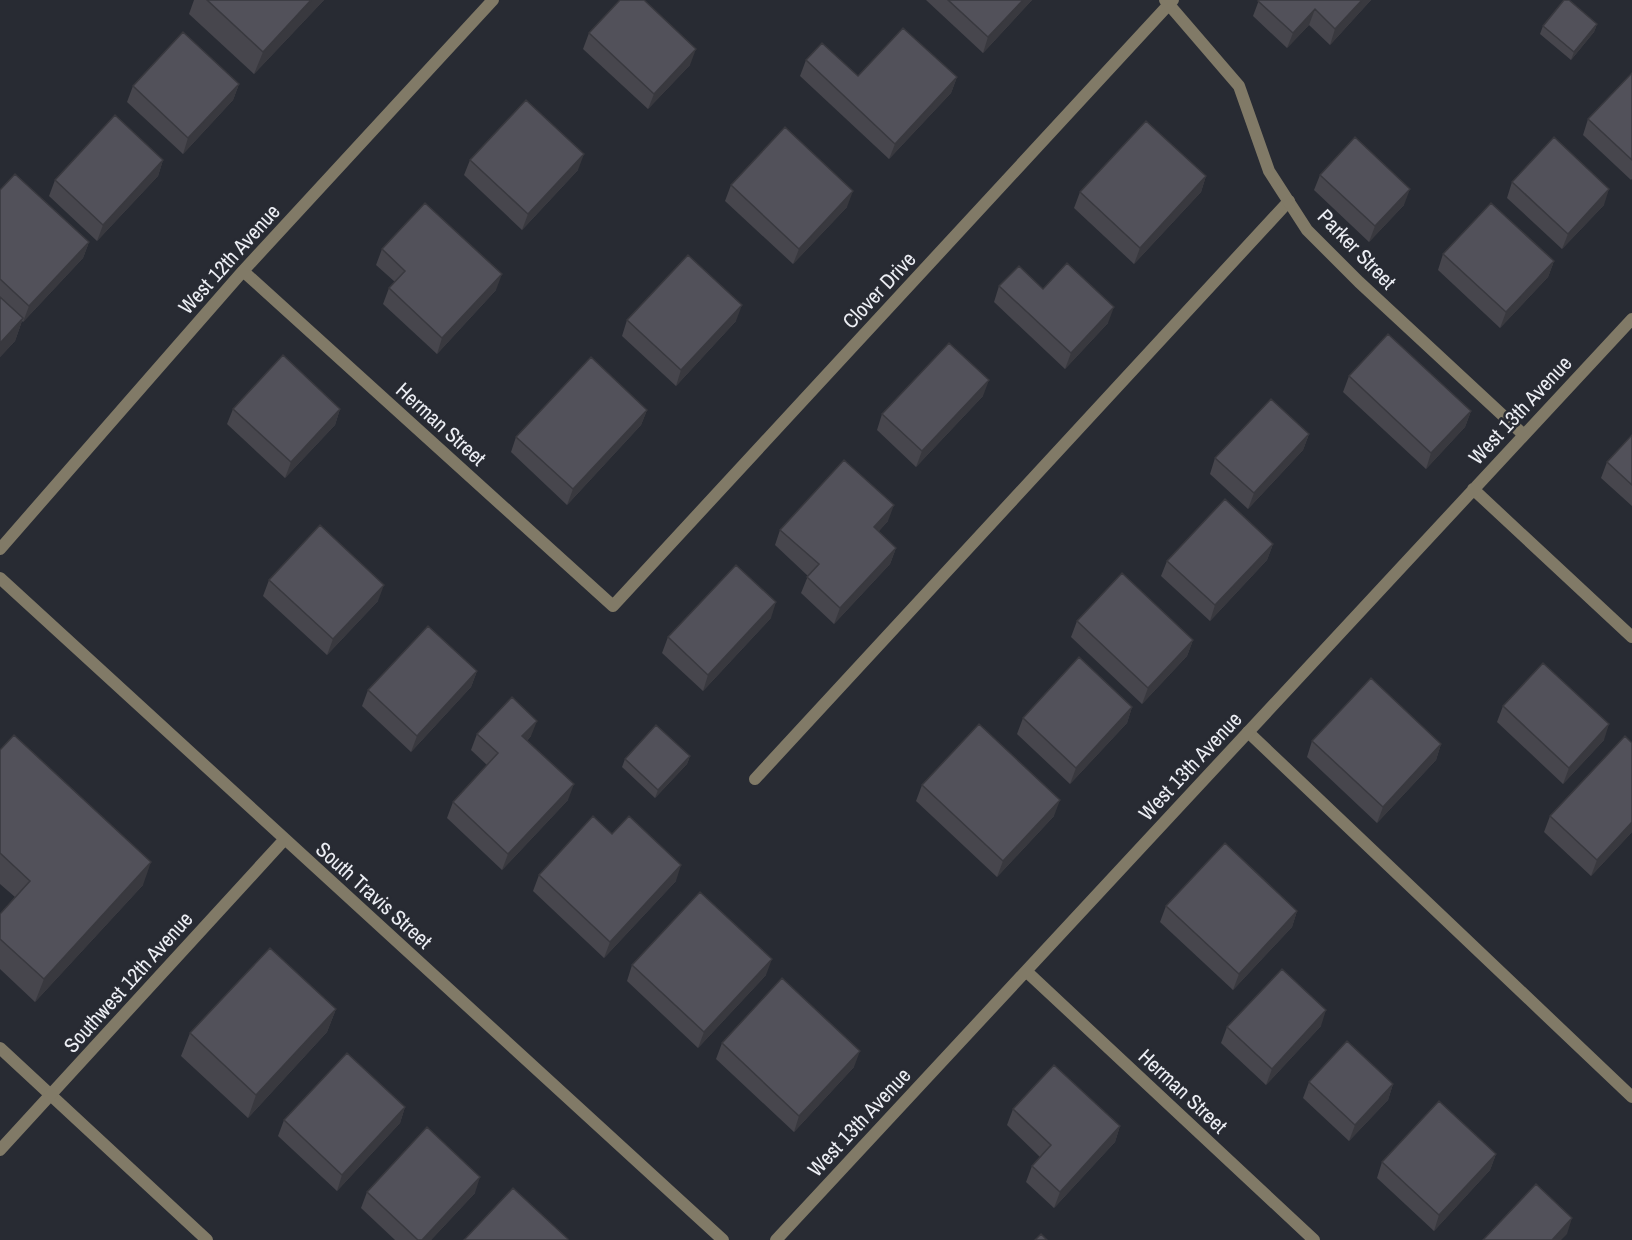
<svg xmlns="http://www.w3.org/2000/svg" width="1632" height="1240" viewBox="0 0 1632 1240" font-family="'Archivo Narrow',sans-serif">
	<style>
		.lines { fill: none; stroke-linecap: round; stroke-linejoin: round }
		.lane { stroke: #817a67; stroke-width: 12 }
		.street { stroke: #817a67; stroke-width: 12 }
		.wall { fill: #47464d }
		.shaded-wall { fill: #39393f }
		.building { fill: #52515a; stroke: #39393f; stroke-width: 1.5 }
		.labels { text-anchor: middle; dominant-baseline: central; stroke-width: 5; stroke-linejoin: round; paint-order: stroke }
		.street-label { font-size: 21px; fill: #eceef4; stroke: #282b33 }
	</style>
	<rect width="100%" height="100%" fill="#282b33"/>
	<g class="lines">
		<!-- lane -->
		<path class="lane" d="M1248 732 1632 1097
			M755 779 1289 201
			M0 1048 207 1240"/>
		<!-- street -->
		<path class="street" d="M1165 0 1239 86 1269 171 1307 230 1359 282 1524 435
			M243 271 613 606 1173 0
			M1473 489 1632 637
			M0 549 243 271 493 0
			M0 578 723 1240
			M1026 971 1314 1240
			M0 1150 284 840
			M776 1240 1632 319"/>
	</g>
	<!-- wall -->
	<path class="wall" d="M194 0H324L254 74 189 14Z
		M926 0H1032L983 53Z
		M1259 0H1371L1330 45 1309 25 1287 48 1253 16Z
		M1597 24 1594 32 1571 60 1540 34 1543 26Z
		M589 33 690 65 648 109 583 49Z
		M806 60 858 76 957 77 951 93 889 159 800 76Z
		M1632 73V179L1631 180 1583 135 1588 119Z
		M239 84 233 100 183 154 127 102 133 86Z
		M163 160 158 176 97 241 49 196 55 180Z
		M470 160 578 170 522 230 464 175Z
		M1320 175 1404 205 1369 242 1314 190Z
		M1206 176 1201 192 1134 264 1074 208 1080 192Z
		M1512 182 1604 205 1562 249 1507 198Z
		M731 185 847 207 793 264 725 201Z
		M0 190 89 242 83 258 23 322 22 321 15 341 0 357Z
		M382 249 496 290 437 354 383 304 389 288 395 282 376 265Z
		M1443 254 1554 261 1548 277 1500 328 1438 270Z
		M999 286 1108 323 1065 369 994 302Z
		M627 320 736 321 676 386 622 336Z
		M1349 376 1471 411 1465 427 1426 469 1343 392Z
		M983 396 916 467 877 430 882 414Z
		M233 409H340L335 425 285 478 227 424Z
		M647 410 641 425 567 505 511 452 516 437Z
		M1309 434 1303 450 1248 509 1210 474 1215 458Z
		M1632 435V506L1601 478 1607 462Z
		M888 521 878 532 896 548 890 564 834 624 801 593 808 576 775 545 780 530Z
		M1273 544 1267 560 1210 621 1161 576 1167 561Z
		M269 580 378 601 327 655 263 596Z
		M771 618 703 691 662 653 668 637Z
		M1077 621 1193 640 1187 656 1142 704 1071 637Z
		M477 671 471 687 411 752 362 706 368 690Z
		M1503 706 1604 740 1563 784 1497 722Z
		M1132 707 1127 723 1070 784 1017 734 1023 718Z
		M477 734 531 736 527 741 568 800 502 870 447 818 453 802 487 765 471 750Z
		M1312 741 1441 744 1436 760 1377 823 1307 757Z
		M1632 743V832L1591 876 1544 832 1550 816Z
		M0 750 143 885 35 1002 0 969V914L15 897 0 884Z
		M690 756 687 764 655 798 622 767 625 759Z
		M922 785 1054 816 997 877 916 801Z
		M612 834 676 881 604 958 533 891 539 875Z
		M1166 906 1297 911 1292 927 1233 990 1160 922Z
		M632 965 766 975 698 1048 627 981Z
		M336 1009 327 1032 248 1118 181 1056 190 1033Z
		M1321 1026 1266 1085 1221 1043 1227 1027Z
		M722 1043 854 1067 794 1132 716 1059Z
		M1309 1082 1393 1084 1388 1100 1349 1141 1303 1098Z
		M405 1107 400 1123 337 1191 278 1136 284 1120Z
		M1013 1109 1120 1126 1115 1142 1054 1208 1026 1182 1032 1166 1040 1157 1007 1125Z
		M1496 1154 1490 1170 1434 1231 1377 1178 1382 1162Z
		M367 1192 475 1193 431 1240H395L361 1208Z"/>
	<!-- shaded-wall -->
	<path class="shaded-wall" d="M311 0H324L254 74 263 52Z
		M1023 0H1032L983 53 988 37Z
		M1362 0H1371L1330 45 1335 29Z
		M1315 9 1309 25 1287 48 1293 33Z
		M1597 24 1594 32 1571 60 1574 52Z
		M696 49 690 65 648 109 654 94Z
		M957 77 951 93 889 159 895 144Z
		M239 84 233 100 183 154 188 138Z
		M584 154 578 170 522 230 528 214Z
		M163 160 158 176 97 241 103 225Z
		M1206 176 1201 192 1134 264 1140 248Z
		M1410 189 1404 205 1369 242 1375 226Z
		M1609 189 1604 205 1562 249 1568 234Z
		M853 191 847 207 793 264 799 249Z
		M89 242 83 258 23 322 29 306Z
		M1554 261 1548 277 1500 328 1506 312Z
		M502 274 496 290 437 354 442 338Z
		M742 305 736 321 676 386 681 370Z
		M1114 307 1108 323 1065 369 1071 353Z
		M23 318 15 341 0 357V343Z
		M989 380 983 396 916 467 922 451Z
		M340 409 335 425 285 478 291 462Z
		M647 410 641 425 567 505 573 489Z
		M1471 411 1465 427 1426 469 1431 453Z
		M1309 434 1303 450 1248 509 1254 493Z
		M894 505 888 521 868 543 874 527Z
		M1273 544 1267 560 1210 621 1215 605Z
		M896 548 890 564 834 624 840 608Z
		M384 585 378 601 327 655 333 639Z
		M776 602 771 618 703 691 708 675Z
		M1193 640 1187 656 1142 704 1148 688Z
		M477 671 471 687 411 752 417 736Z
		M1132 707 1127 723 1070 784 1076 768Z
		M537 721 531 736 517 752 522 736Z
		M1609 724 1604 740 1563 784 1569 768Z
		M1441 744 1436 760 1377 823 1383 807Z
		M690 756 687 764 655 798 658 790Z
		M574 784 568 800 502 870 508 854Z
		M1060 800 1054 816 997 877 1003 861Z
		M1632 822V832L1591 876 1597 860Z
		M151 862 143 885 35 1002 44 979Z
		M681 865 676 881 604 958 610 942Z
		M1297 911 1292 927 1233 990 1239 974Z
		M772 959 766 975 698 1048 704 1032Z
		M336 1009 327 1032 248 1118 256 1095Z
		M1326 1010 1321 1026 1266 1085 1272 1069Z
		M860 1051 854 1067 794 1132 799 1116Z
		M1393 1084 1388 1100 1349 1141 1355 1125Z
		M405 1107 400 1123 337 1191 342 1175Z
		M1120 1126 1115 1142 1054 1208 1060 1192Z
		M1496 1154 1490 1170 1434 1231 1439 1215Z
		M480 1177 475 1193 431 1240H422Z
		M1572 1218 1567 1234 1561 1240H1552Z"/>
	<!-- building -->
	<path class="building" d="M207 0H311L263 52Z
		M620 0H644L696 49 654 94 589 33Z
		M948 0H1023L988 37Z
		M1259 0H1362L1335 29 1315 9 1293 33 1258 1Z
		M1564 0H1569L1597 24 1574 52 1543 26Z
		M903 28 957 77 895 144 806 60 822 43 858 76Z
		M183 32 239 84 188 138 133 86Z
		M1632 73V160L1588 119Z
		M526 100 584 154 528 214 470 160Z
		M115 115 163 160 103 225 55 180Z
		M1146 121 1206 176 1140 248 1080 192Z
		M785 127 853 191 799 249 731 185Z
		M1355 137 1410 189 1375 226 1320 175Z
		M1554 137 1609 189 1568 234 1512 182Z
		M15 174 89 242 29 306 0 279V190Z
		M425 203 502 274 442 338 389 288 405 271 382 249Z
		M1491 203 1554 261 1506 312 1443 254Z
		M688 255 742 305 681 370 627 320Z
		M1067 263 1114 307 1071 353 999 286 1019 266 1043 289Z
		M0 297 23 318 0 343Z
		M1388 334 1471 411 1431 453 1349 376Z
		M949 343 989 380 922 451 882 414Z
		M283 355 340 409 291 462 233 409Z
		M591 357 647 410 573 489 516 437Z
		M1271 399 1309 434 1254 493 1215 458Z
		M1632 435V485L1607 462Z
		M844 460 894 505 874 527 896 548 840 608 807 577 819 564 780 530Z
		M1225 499 1273 544 1215 605 1167 561Z
		M320 525 384 585 333 639 269 580Z
		M736 565 776 602 708 675 668 637Z
		M1122 573 1193 640 1148 688 1077 621Z
		M428 626 477 671 417 736 368 690Z
		M1079 657 1132 707 1076 768 1023 718Z
		M1543 663 1609 724 1569 768 1503 706Z
		M1371 678 1441 744 1383 807 1312 741Z
		M512 697 537 721 522 736 574 784 508 854 453 802 498 753 477 734Z
		M979 724 1060 800 1003 861 922 785Z
		M656 725 690 756 658 790 625 759Z
		M14 735 151 862 44 979 0 939V914L30 881 0 853V750Z
		M1625 736 1632 743V822L1597 860 1550 816Z
		M593 816 612 834 629 816 681 865 610 942 539 875Z
		M1225 843 1297 911 1239 974 1166 906Z
		M700 892 772 959 704 1032 632 965Z
		M270 948 336 1009 256 1095 190 1033Z
		M1282 969 1326 1010 1272 1069 1227 1027Z
		M782 978 860 1051 799 1116 722 1043Z
		M1347 1041 1393 1084 1355 1125 1309 1082Z
		M347 1053 405 1107 342 1175 284 1120Z
		M1054 1065 1120 1126 1060 1192 1032 1166 1051 1145 1013 1109Z
		M1439 1101 1496 1154 1439 1215 1382 1162Z
		M427 1127 480 1177 422 1240H418L367 1192Z
		M1536 1184 1572 1218 1552 1240H1483Z
		M513 1188 568 1239 567 1240H464Z
		M1041 1234 1047 1240H1035Z"/>
	<g class="labels">
		<!-- street labels -->
		<g class="street-label">
			<text transform="translate(1357 249) rotate(46)">Parker Street</text>
			<text transform="translate(229 259) rotate(-48)">West 12th Avenue</text>
			<text transform="translate(879 290) rotate(-47)">Clover Drive</text>
			<text transform="translate(1520 410) rotate(-47)">West 13th Avenue</text>
			<text transform="translate(441 424) rotate(42)">Herman Street</text>
			<text transform="translate(1190 766) rotate(-47)">West 13th Avenue</text>
			<text transform="translate(374 895) rotate(42)">South Travis Street</text>
			<text transform="translate(128 982) rotate(-48)">Southwest 12th Avenue</text>
			<text transform="translate(1183 1091) rotate(43)">Herman Street</text>
			<text transform="translate(859 1122) rotate(-47)">West 13th Avenue</text>
		</g>
	</g>
</svg>
